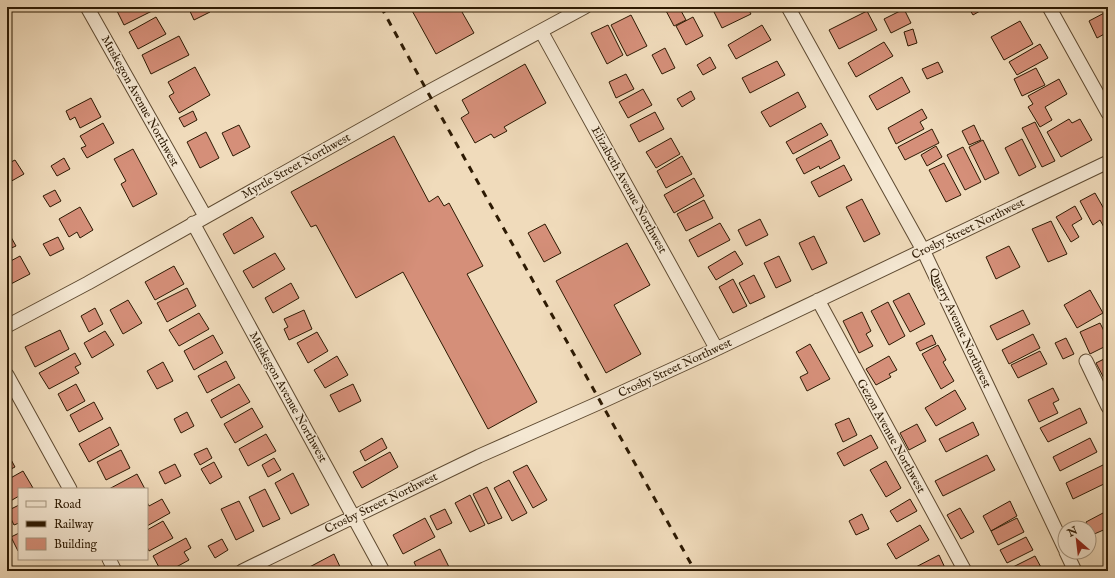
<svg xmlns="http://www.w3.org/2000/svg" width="1115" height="578" viewBox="0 0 1115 578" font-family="'IM FELL English',serif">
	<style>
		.building { fill: #d58f79; stroke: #2d1a03 }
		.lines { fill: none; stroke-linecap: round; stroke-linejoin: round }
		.minor-casing { stroke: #5e4a31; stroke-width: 15 }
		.minor { stroke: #f5e8d3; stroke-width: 13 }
		.rail { stroke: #2d1a03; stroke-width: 3; stroke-dasharray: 7 7; stroke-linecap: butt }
		.labels { text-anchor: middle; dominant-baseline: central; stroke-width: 3; stroke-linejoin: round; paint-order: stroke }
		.street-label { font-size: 12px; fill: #2d1a03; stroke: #f5e8d3 }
	</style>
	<rect width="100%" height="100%" fill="#f0dbbb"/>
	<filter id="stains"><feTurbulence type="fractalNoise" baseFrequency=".005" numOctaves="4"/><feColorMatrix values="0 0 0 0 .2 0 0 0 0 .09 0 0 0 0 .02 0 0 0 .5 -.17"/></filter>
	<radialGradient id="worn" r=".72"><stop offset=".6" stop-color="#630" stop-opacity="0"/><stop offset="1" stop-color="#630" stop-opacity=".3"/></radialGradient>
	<!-- building -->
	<path class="building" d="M115 7H150L152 11 124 25Z
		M188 7H208L210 12 194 20Z
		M410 7H471L462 12 474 33 436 54Z
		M664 7H679L686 20 674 26Z
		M724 7H747L751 14 722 28 714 12Z
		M968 7H987L973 15Z
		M904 9 911 23 891 33 884 19Z
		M867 11 877 30 839 49 829 30Z
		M1108 11V32L1097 38 1089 21Z
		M631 15 647 46 627 56 611 25Z
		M156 17 166 34 138 49 129 32Z
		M693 17 703 36 686 45 676 26Z
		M1020 21 1033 44 1004 60 991 37Z
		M608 25 623 55 607 64 591 33Z
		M762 25 771 40 736 59 728 45Z
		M913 29 917 43 908 46 904 32Z
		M179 36 189 55 151 74 142 55Z
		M884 42 893 56 856 77 848 63Z
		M1040 44 1048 58 1017 75 1009 62Z
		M665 48 675 68 662 74 652 55Z
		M710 57 716 68 703 75 697 65Z
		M777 61 785 75 750 93 742 78Z
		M938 62 943 72 927 79 922 69Z
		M525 64 546 103 504 127 507 131 494 138 491 134 475 143 461 118 469 113 462 100Z
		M195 67 210 95 179 113 169 96 174 93 168 82Z
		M1036 68 1045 85 1022 96 1014 79Z
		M626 74 634 89 616 98 609 82Z
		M902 77 910 92 877 110 869 96Z
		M1059 79 1067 94 1045 107 1052 120 1040 127 1028 107 1033 104 1028 96Z
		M643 89 652 105 628 118 619 102Z
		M691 91 695 99 682 107 677 99Z
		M798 92 806 107 770 127 761 112Z
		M91 98 101 117 80 128 75 117 70 120 66 111Z
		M922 109 927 118 920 122 924 129 896 144 888 128Z
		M193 111 197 120 184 127 179 118Z
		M655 112 664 129 639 142 630 125Z
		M1069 119 1072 123 1080 119 1092 140 1061 157 1047 132Z
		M1035 122 1055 161 1042 167 1022 128Z
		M103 123 114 143 87 158 81 148 86 146 80 136Z
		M821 123 828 135 793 154 786 142Z
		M239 125 250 147 233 156 222 133Z
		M974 125 981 140 969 145 962 131Z
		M932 129 939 143 905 160 898 147Z
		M206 132 219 158 200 168 187 142Z
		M394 136 429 202 438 196 444 206 449 203 483 266 467 274 537 402 488 429 403 272 356 298 316 225 311 227 291 192Z
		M671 138 680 154 656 168 646 152Z
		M1022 139 1036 167 1019 176 1005 148Z
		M831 140 840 158 820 169 819 166 804 174 796 159Z
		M983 140 999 173 985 180 969 147Z
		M936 146 942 157 927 166 921 155Z
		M963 147 981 182 965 190 947 155Z
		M133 149 157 194 133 207 121 184 126 181 114 159Z
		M682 156 692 174 666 188 657 171Z
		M64 158 70 169 57 176 51 166Z
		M15 160 24 174 8 183 7 180V164Z
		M944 163 961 195 946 202 929 170Z
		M844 165 852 180 819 197 811 182Z
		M694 178 704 196 674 213 664 195Z
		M55 190 61 201 50 207 43 196Z
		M1095 193 1108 216V229L1106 231 1100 220 1093 225 1080 201Z
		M862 199 880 234 864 242 846 207Z
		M704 200 713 218 686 231 677 214Z
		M1075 206 1082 219 1072 225 1079 237 1071 242 1056 217Z
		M80 207 93 230 80 238 77 232 69 237 59 219Z
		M252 217 264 237 234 254 223 234Z
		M760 219 768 235 746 246 738 230Z
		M1051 221 1067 254 1048 262 1032 229Z
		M720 223 730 240 698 257 689 240Z
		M545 224 561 253 544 262 528 233Z
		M7 230 16 246 7 250Z
		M814 236 827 263 812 270 799 243Z
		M58 237 64 249 50 256 43 244Z
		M627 243 650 285 614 305 641 354 606 373 556 281Z
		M1009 246 1020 267 996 279 986 257Z
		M735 251 743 264 716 280 708 267Z
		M275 253 285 269 253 288 243 271Z
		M20 256 30 274 7 286V263Z
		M779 256 791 281 776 288 764 263Z
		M174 266 184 284 155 300 145 282Z
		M754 275 765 297 750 304 739 283Z
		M733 279 747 306 733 313 719 287Z
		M291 283 299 298 273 313 265 298Z
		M187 288 196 306 167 322 157 303Z
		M1090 290 1103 313 1077 328 1064 305Z
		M909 293 925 324 910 332 893 301Z
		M128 300 142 323 123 334 110 310Z
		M888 302 905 336 889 345 871 311Z
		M95 308 103 324 89 332 81 316Z
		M304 310 312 329 289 340 284 329 288 327 284 319Z
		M1023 310 1030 324 997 340 990 326Z
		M862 312 871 331 866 334 873 346 859 353 843 321Z
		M199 313 209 329 179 346 169 330Z
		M1100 323 1108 339V345L1090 354 1080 332Z
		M60 330 69 349 35 367 25 347Z
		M105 331 114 345 92 358 84 343Z
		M317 332 328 351 308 363 297 343Z
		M1033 334 1040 348 1009 364 1002 350Z
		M213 335 223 353 194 370 184 351Z
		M932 335 936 344 920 351 916 343Z
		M1066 338 1074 354 1063 359 1055 343Z
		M810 344 830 379 807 391 800 377 808 373 796 352Z
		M938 345 946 360 943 362 954 381 941 389 922 354Z
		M1040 351 1047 364 1018 378 1011 365Z
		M75 353 81 364 75 367 79 373 49 389 39 373Z
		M337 356 348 375 325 388 314 370Z
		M889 356 897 370 889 374 891 377 876 385 866 369Z
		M1108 357V386L1096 363Z
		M226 361 235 378 207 393 198 376Z
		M163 362 173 381 157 389 147 371Z
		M76 384 85 401 67 411 58 394Z
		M239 384 250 402 221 418 211 400Z
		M353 384 361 401 339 412 330 395Z
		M1053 388 1059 400 1053 403 1058 413 1039 422 1028 400Z
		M955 390 966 409 936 426 925 408Z
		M94 402 103 419 79 432 70 415Z
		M252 408 263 427 235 443 224 424Z
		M1080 408 1087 423 1048 442 1040 428Z
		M187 412 194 426 181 433 174 419Z
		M849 418 857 435 843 442 835 424Z
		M973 422 979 435 946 452 939 439Z
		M917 424 926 441 909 450 900 433Z
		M110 427 119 445 89 462 79 444Z
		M266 434 276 451 248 466 239 449Z
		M871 435 878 448 844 466 837 453Z
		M382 438 387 448 365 461 360 451Z
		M1090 438 1097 452 1060 471 1053 457Z
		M207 448 212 458 200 465 194 454Z
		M121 450 130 468 106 480 97 462Z
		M390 452 398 467 362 488 353 472Z
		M7 454H8L15 467 7 471Z
		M987 455 995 470 943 496 935 481Z
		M274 458 281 470 268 477 262 465Z
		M886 461 901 488 886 497 870 470Z
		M214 462 222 477 210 484 201 469Z
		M175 464 181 476 165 484 159 472Z
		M527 465 547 500 533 508 513 472Z
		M1103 465 1108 475V482L1073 499 1066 483Z
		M23 471 33 488 19 489V496L7 503V480Z
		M293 473 309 505 291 514 275 483Z
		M137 474 145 489H109Z
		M509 480 527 513 512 521 494 488Z
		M487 487 502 518 488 524 473 494Z
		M265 489 280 519 263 527 249 497Z
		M470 495 485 525 470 532 455 503Z
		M162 499 170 513 147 526V502L149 506Z
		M910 499 917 511 897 522 890 511Z
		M239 501 254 531 236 540 221 509Z
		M1010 501 1017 516 991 531 983 516Z
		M19 505V523L14 525 7 511Z
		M960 508 974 532 961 539 947 515Z
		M445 509 452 523 437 530 430 516Z
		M1103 513 1108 524V528L1092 535 1086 522Z
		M862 514 869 529 856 535 849 521Z
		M425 518 435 537 403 554 393 535Z
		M1017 518 1024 532 998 545 991 531Z
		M163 521 173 538 149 551 147 547V530Z
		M920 525 929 540 896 559 887 544Z
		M19 533V551H18L11 537Z
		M1026 537 1033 550 1007 563 1000 550Z
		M186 538 191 548 184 552 189 560 169 571H161L153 556Z
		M222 539 228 550 215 558 208 546Z
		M440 549 449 567 440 571H418L414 562Z
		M334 554 342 571H302Z
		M939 555 946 570 944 571H913L912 569Z
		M1035 556 1043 571H1007V570Z"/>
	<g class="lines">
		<defs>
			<path id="minor" d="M87 7 205 216
				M788 7 923 250 1065 549
				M1049 7 1108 113
				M541 31 716 348
				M193 223 383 571
				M818 300 965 571
				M7 326 88 283 428 92 585 7
				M1086 361 1108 407
				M7 375 70 489
				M1066 552 1075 571
				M109 559 115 571
				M242 571 479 456 601 402 710 352 1108 162"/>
		</defs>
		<!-- minor casing -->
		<use href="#minor" class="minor-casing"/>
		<!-- minor -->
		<use href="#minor" class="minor"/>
		<!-- rail -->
		<path class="rail" d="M381 7 437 109 695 571"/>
	</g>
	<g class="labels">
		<!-- street labels -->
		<g class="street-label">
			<text transform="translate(140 101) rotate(61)">Muskegon Avenue Northwest</text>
			<text transform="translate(296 166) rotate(-29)">Myrtle Street Northwest</text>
			<text transform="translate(629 190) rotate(61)">Elizabeth Avenue Northwest</text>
			<text transform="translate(968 229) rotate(-26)">Crosby Street Northwest</text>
			<text transform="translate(960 328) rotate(65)">Quarry Avenue Northwest</text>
			<text transform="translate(675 368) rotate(-25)">Crosby Street Northwest</text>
			<text transform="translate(288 397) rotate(61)">Muskegon Avenue Northwest</text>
			<text transform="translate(891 436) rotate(61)">Gezon Avenue Northwest</text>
			<text transform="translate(381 503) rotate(-26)">Crosby Street Northwest</text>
		</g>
	</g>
	<!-- margin -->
	<rect width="1115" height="578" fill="none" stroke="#f0dbbb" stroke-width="24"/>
	<rect x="8" y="8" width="1099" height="562" fill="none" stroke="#2d1a03" stroke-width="2"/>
	<rect x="12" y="12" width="1091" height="554" fill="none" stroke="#2d1a03"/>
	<!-- legend -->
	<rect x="18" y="488" width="130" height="72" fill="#f5e8d3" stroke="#a59680"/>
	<rect x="26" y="501" width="20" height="6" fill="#f5e8d3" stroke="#a59680"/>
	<text x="54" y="508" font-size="12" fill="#2d1a03">Road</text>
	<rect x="26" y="521" width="20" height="6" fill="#2d1a03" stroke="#a59680"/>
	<text x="54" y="528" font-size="12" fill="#2d1a03">Railway</text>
	<rect x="26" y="538" width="20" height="12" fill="#d58f79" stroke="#a59680"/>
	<text x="54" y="548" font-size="12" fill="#2d1a03">Building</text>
	<!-- north arrow -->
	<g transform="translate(1077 540) rotate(332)"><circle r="19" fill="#f5e8d3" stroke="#a59680"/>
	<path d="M0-3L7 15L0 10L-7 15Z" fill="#8f2418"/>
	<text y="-6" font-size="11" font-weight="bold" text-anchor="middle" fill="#2d1a03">N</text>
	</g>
	<rect width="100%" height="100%" filter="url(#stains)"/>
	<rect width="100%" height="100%" fill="url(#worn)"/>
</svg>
